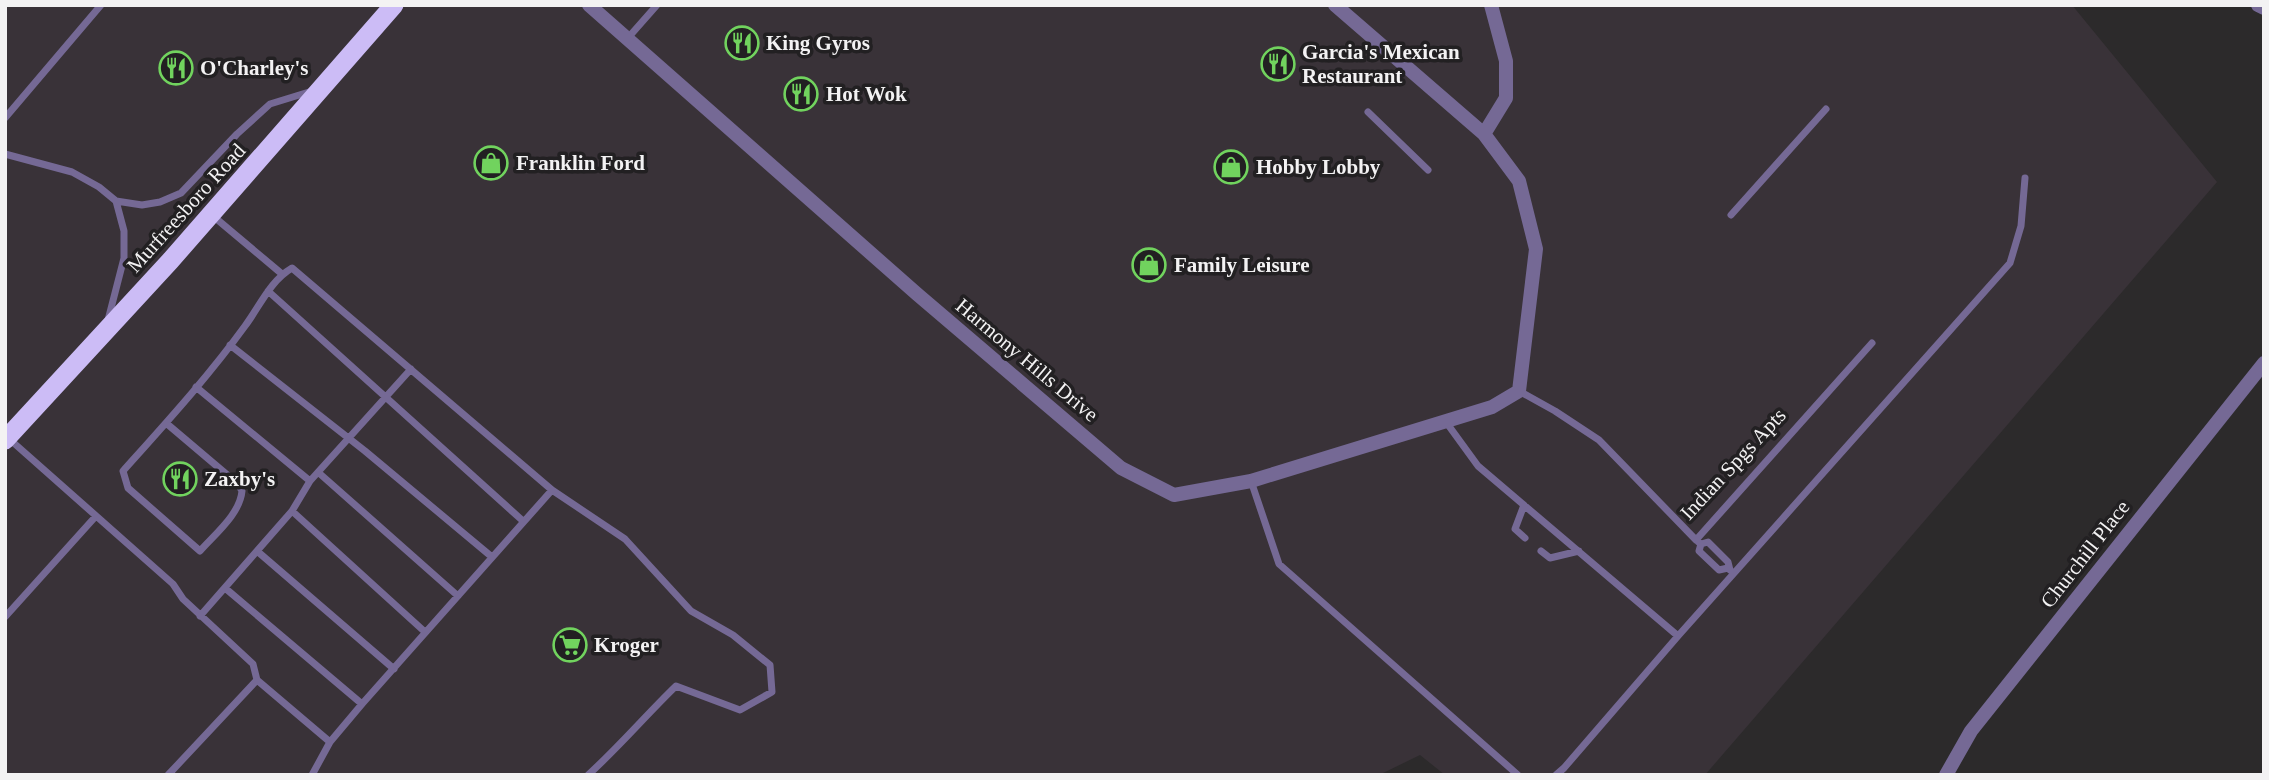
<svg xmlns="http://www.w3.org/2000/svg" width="2269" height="780" viewBox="0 0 2269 780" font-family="'Times New Roman',serif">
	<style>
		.built { fill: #393238 }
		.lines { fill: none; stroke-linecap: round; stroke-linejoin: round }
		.service { stroke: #756995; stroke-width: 7 }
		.minor { stroke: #756995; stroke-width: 14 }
		.trunk { stroke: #ccbcf6; stroke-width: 19 }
		.labels { text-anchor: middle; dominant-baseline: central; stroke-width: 7; stroke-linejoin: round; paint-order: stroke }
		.poi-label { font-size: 21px; font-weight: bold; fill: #f3f2f3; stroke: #222022; text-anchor: start }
		.street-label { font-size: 21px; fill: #f3f2f3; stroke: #222022 }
	</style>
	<rect width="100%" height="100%" fill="#2c2a2b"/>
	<!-- built -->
	<path class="built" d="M5 5H2072L2217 182 1705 775H1445L1420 755 1379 775H5Z"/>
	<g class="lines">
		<!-- service -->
		<path class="service" d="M627 39 657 5
			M1368 112 1428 170
			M5 118 101 5
			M5 154 72 172 99 187 116 201 142 205 160 202 181 193 237 134 270 104 309 92
			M1731 215 1826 109
			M213 216 282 274
			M268 291 523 521
			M108 320 124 258V231L116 201
			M230 345 365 451 492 557
			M196 387 310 481
			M1519 391 1555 411 1599 440 1696 540 1872 343
			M1446 422 1478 466 1678 636 1564 768 1556 775
			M166 423 238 484 242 491C240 514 215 534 200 551L128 488 123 471C165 424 208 377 245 326 260 306 270 281 292 268L552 490 625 539 691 611 733 635 770 665 772 692 740 710 676 686C646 715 619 747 588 775
			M7 437 173 584 183 599 253 664 257 680 330 742
			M319 473 458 596
			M1251 481 1279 564 1518 775
			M1524 505 1515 529 1525 538
			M292 511 425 632
			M1696 540 1701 544 1699 551 1719 570 1728 568
			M1701 544 1708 542 1728 562 1730 570
			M257 551 394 669
			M1541 551 1550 558 1579 551
			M225 588 362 704
			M200 616 292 511 310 481 411 369
			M5 617 96 516
			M1678 636 2010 263 2021 226 2025 178
			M168 775 257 680
			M312 775 330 742 362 704 552 490"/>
		<!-- minor -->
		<path class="minor" d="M589 5 917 294 1121 468 1174 495 1251 481 1492 407 1519 391 1536 249 1519 181 1484 134 1335 5
			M2258 5 2264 8
			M1484 134 1506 98V61L1491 5
			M1946 775 1971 731 2264 363"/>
		<!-- trunk -->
		<path class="trunk" d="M5 440 171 260 394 5"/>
	</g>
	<!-- icons -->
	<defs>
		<symbol id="restaurant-ring" viewBox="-11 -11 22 22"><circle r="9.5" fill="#222022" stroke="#71d35e" stroke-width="1.5"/><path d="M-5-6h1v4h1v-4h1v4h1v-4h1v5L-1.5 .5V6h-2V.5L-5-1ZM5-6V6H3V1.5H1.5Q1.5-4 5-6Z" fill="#71d35e"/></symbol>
		<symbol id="shop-ring" viewBox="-11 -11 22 22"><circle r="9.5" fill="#222022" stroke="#71d35e" stroke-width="1.5"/><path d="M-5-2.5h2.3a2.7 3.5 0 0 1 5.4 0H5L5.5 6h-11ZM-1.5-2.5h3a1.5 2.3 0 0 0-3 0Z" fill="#71d35e"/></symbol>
		<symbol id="supermarket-ring" viewBox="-11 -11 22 22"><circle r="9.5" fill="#222022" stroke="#71d35e" stroke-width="1.5"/><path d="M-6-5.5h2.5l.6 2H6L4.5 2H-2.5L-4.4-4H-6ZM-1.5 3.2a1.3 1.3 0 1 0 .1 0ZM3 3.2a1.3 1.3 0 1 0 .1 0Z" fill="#71d35e"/></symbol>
	</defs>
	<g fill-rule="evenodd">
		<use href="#restaurant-ring" x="723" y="24" width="38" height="38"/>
		<use href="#restaurant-ring" x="1259" y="45" width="38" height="38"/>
		<use href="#restaurant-ring" x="157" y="49" width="38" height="38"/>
		<use href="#restaurant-ring" x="782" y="75" width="38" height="38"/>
		<use href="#shop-ring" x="472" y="144" width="38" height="38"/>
		<use href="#shop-ring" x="1212" y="148" width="38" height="38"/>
		<use href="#shop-ring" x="1130" y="246" width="38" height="38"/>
		<use href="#restaurant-ring" x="161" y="460" width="38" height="38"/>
		<use href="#supermarket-ring" x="551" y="626" width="38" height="38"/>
	</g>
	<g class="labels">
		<!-- poi labels -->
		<g class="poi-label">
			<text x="766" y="43">King Gyros</text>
			<text x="1302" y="52">Garcia's Mexican<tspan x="1302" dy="24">Restaurant</tspan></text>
			<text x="200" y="68">O'Charley's</text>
			<text x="826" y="94">Hot Wok</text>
			<text x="516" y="163">Franklin Ford</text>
			<text x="1256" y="167">Hobby Lobby</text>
			<text x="1174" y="265">Family Leisure</text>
			<text x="204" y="479">Zaxby's</text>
			<text x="594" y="645">Kroger</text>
		</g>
		<!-- street labels -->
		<g class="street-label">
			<text transform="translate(186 208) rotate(-48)">Murfreesboro Road</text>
			<text transform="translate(1027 360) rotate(40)">Harmony Hills Drive</text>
			<text transform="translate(1733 464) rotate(-47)">Indian Spgs Apts</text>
			<text transform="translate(2085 554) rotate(-52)">Churchill Place</text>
		</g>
	</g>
	<!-- border -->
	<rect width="2269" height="780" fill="none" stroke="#f3f2f3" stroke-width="14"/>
</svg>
